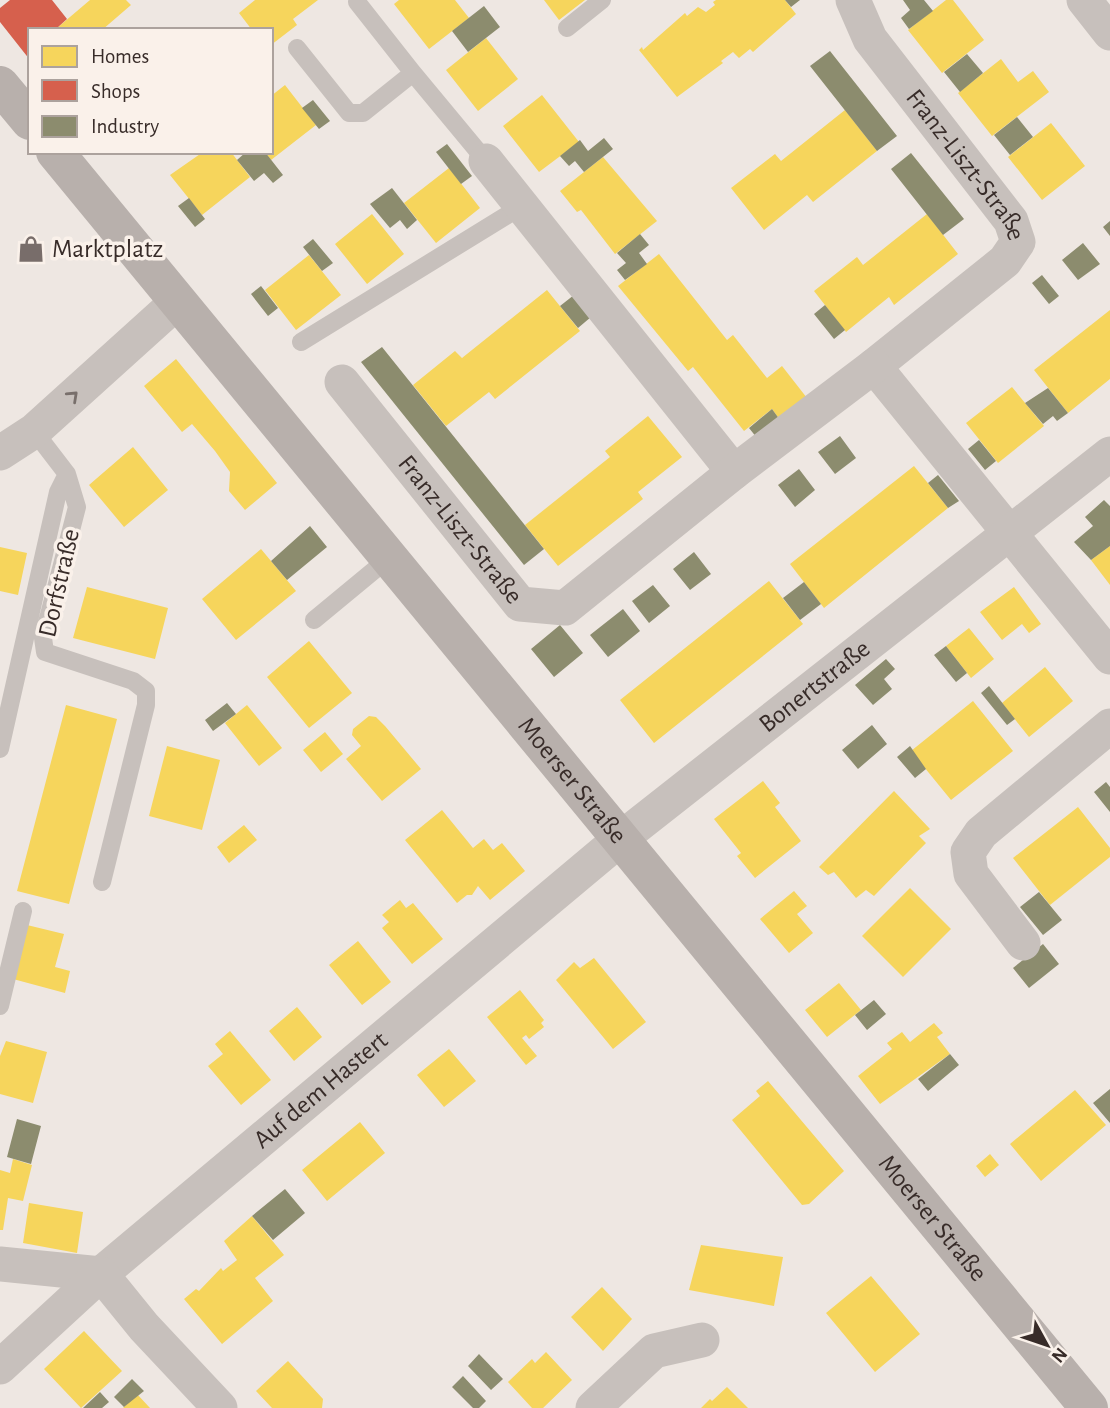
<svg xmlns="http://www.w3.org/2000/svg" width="1110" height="1408" viewBox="0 0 1110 1408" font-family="'Alegreya Sans',sans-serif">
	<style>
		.homes { fill: #f6d55c }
		.shops { fill: #d6604d }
		.industry { fill: #8c8c6e }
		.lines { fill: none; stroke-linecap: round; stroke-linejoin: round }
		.service { stroke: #c7c0bc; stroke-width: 18 }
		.minor { stroke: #c7c0bc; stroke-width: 35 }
		.secondary { stroke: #b8b0ac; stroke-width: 38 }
		.oneway { stroke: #786f6b }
		.labels { text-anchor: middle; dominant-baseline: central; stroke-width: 7; stroke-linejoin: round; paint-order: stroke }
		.street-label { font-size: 26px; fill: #382c29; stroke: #faf1ea }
		.poi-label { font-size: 26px; fill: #382c29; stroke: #faf1ea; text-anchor: start }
	</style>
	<rect width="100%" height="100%" fill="#eee7e2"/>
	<!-- homes -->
	<path class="homes" d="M90 0H126L131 5 102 30H59L57 28Z
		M255 0H318L293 19 297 25 271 45V30H252L239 13Z
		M399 0H455L469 18 429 49 394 4Z
		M544 0H585L559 20Z
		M716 0H785L796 14 753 52 750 49 739 58 733 52 721 61 723 63 677 97 639 50 642 47 643 50 685 13 687 16 698 7 706 12 715 5 713 2Z
		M946 0H953L984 40 942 73 908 30Z
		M486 38 518 79 478 111 446 70Z
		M1001 59 1018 82 1033 71 1049 92 992 136 958 93Z
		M285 85 316 125 271 160 265 152H271V96Z
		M542 95 579 142 539 172 503 126Z
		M845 110 877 151 813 202 807 195 764 230 731 188 775 154 781 161Z
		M1051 123 1085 166 1042 200 1008 157Z
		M203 152H231L250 177 202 215 170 175Z
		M603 157 657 221 615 254 581 210 577 212 560 191Z
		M449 168 480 208 436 243 404 203Z
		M372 214 404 254 367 284 335 244Z
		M927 214 958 254 894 305 889 297 846 332 814 291 857 257 863 265Z
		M659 254 727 340 733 335 767 378 782 366 807 398 780 420 772 409 744 431 693 367 688 371 618 286Z
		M309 255 341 295 296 330 265 290Z
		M547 290 580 331 495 399 489 392 446 426 413 385 455 351 462 358Z
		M1110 310V379L1068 413 1034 370Z
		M176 359 277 483 245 510 229 491 230 472 215 451 192 424 182 432 144 386Z
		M1012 387 1044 426 998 463 966 423Z
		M648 416 682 457 638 492 643 499 558 566 525 525 610 457 605 451Z
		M133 447 168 490 124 527 89 485Z
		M914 466 948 508 824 608 790 564Z
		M1110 546V585L1091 560Z
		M0 547 27 553 18 595 0 591Z
		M261 549 296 591 236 640 202 599Z
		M769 581 803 624 654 743 620 700Z
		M87 587 168 608 155 659 73 638Z
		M1014 587 1041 624 1029 633 1022 624 1002 640 980 612Z
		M969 628 994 659 971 678 946 646Z
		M309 641 352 693 309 728 267 677Z
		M1045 667 1073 701 1029 737 1002 703Z
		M973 701 1013 751 951 800 911 751Z
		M66 705 117 719 69 904 17 891Z
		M247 705 282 748 259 766 225 723Z
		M369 716 376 717 385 726 421 769 382 801 346 759 361 746 352 735 353 729Z
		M325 732 343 754 321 772 303 750Z
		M167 746 220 760 202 830 149 816Z
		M763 781 780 803 775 807 801 841 755 878 737 856 741 853 714 819Z
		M894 791 930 829 919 836 926 843 874 896 866 890 856 898 834 872 828 875 819 867Z
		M1078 807 1110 848V857L1050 905 1013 858Z
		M442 810 473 848 484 839 493 850 502 843 525 871 490 900 478 886 472 895H467L457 903 405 840Z
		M244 825 257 840 229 863 217 847Z
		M910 888 951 929 903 977 862 936Z
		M794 891 807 906 797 914 813 933 789 953 760 919Z
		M400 900 406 908 413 903 443 939 412 964 382 928 389 922 382 915Z
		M27 925 64 934 55 967 70 971 65 993 13 979Z
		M358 941 391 982 362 1005 329 965Z
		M594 958 646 1022 613 1049 556 980 574 962 580 968Z
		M839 983 861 1010 827 1037 805 1010Z
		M520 990 544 1020 541 1023 544 1027 529 1039 526 1035 522 1038 537 1056 526 1065 487 1017Z
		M297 1007 322 1037 294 1061 269 1031Z
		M934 1023 943 1033 937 1037 950 1054 880 1104 858 1076 892 1049 887 1043 902 1032 910 1042Z
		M230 1031 271 1080 241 1105 208 1066 223 1054 215 1044Z
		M6 1041 47 1052 33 1103 0 1094V1056Z
		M449 1049 476 1081 444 1107 417 1075Z
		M768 1081 844 1171 809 1204 802 1205 732 1120 760 1096 756 1091Z
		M1075 1090 1106 1125 1041 1181 1010 1144Z
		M360 1122 385 1153 327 1201 302 1170Z
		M990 1154 999 1165 985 1177 976 1166Z
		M13 1159 32 1165 23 1201 8 1198 3 1230H0V1170L10 1173Z
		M29 1203 83 1212 77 1253 23 1243Z
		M252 1216 284 1255 255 1278 273 1301 222 1344 184 1299 196 1289 199 1291 221 1268 223 1271 237 1260 224 1241Z
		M701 1245 783 1257 774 1306 689 1290Z
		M871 1276 920 1334 875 1372 826 1313Z
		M602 1287 632 1319 603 1351 571 1317Z
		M84 1331 122 1371 81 1408 44 1369Z
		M546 1352 572 1380 543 1408H532L508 1382 532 1359 535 1363Z
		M288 1361 323 1399 322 1408H272L256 1391Z
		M727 1387 748 1408H701L710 1399 712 1401Z
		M137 1394 150 1408H123Z"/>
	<!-- shops -->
	<path class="shops" d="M10 0H52L67 19 57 28 59 30H30V60L0 22V8Z"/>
	<!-- industry -->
	<path class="industry" d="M785 0H800L791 7Z
		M903 0H924L933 11 909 29 901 18 910 10Z
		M484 6 500 27 468 52 452 31Z
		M830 51 897 136 877 151 810 66Z
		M967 54 983 73 960 92 944 72Z
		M313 100 330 121 319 129 302 108Z
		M1017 117 1033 137 1010 155 994 135Z
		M604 138 613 149 584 172 575 161 569 166 560 156 580 140 588 151Z
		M447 144 472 176 461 184 436 152Z
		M246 152H265L283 175 273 183 264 173 254 181 237 160Z
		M911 153 964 219 943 235 891 169Z
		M392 188 417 220 407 229 400 220 390 228 370 204Z
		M189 198 205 219 195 227 178 206Z
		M1110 221V236L1103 227Z
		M640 234 649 245 639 253 647 264 625 280 617 270 626 263 617 253Z
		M313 239 333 263 322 271 303 247Z
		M1083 243 1100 264 1078 280 1062 260Z
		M1042 275 1059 296 1049 304 1032 283Z
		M261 286 278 308 268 316 251 294Z
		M574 295 591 317 578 328 560 306Z
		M825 305 845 330 834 339 814 314Z
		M382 347 544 549 524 565 361 362Z
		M1048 388 1068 413 1057 421 1053 416 1043 424 1025 403Z
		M772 409 780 420 757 438 749 428Z
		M840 436 856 458 835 474 818 452Z
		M979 440 996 461 985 470 968 449Z
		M799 469 815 490 795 507 778 485Z
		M938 475 959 501 948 508 928 483Z
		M1104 500 1110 506V546L1091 560 1074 542 1093 526 1085 517Z
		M310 526 327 547 287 580 271 561Z
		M694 552 711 574 690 590 673 569Z
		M804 582 821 604 800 620 783 598Z
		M653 585 670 606 649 623 632 601Z
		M623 609 640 631 608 657 590 635Z
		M560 625 583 653 554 677 531 649Z
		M946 646 967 673 956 682 934 655Z
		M886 659 895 669 884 679 892 689 873 705 855 685Z
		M989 686 1015 719 1007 725 981 693Z
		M227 703 236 714 213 731 205 720Z
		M872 725 887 744 858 769 842 750Z
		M910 746 926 769 915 778 897 757Z
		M1106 782 1110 787V812L1094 792Z
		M1039 892 1062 920 1043 935 1020 907Z
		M1043 944 1059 964 1029 988 1013 968Z
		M874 1000 886 1014 867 1030 855 1015Z
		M950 1054 959 1065 928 1091 918 1079Z
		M1110 1089V1123L1093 1103Z
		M17 1119 41 1126 31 1164 7 1157Z
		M285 1189 305 1213 273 1240 252 1216Z
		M479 1354 503 1379 491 1390 468 1366Z
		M463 1376 486 1401 479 1408H473L452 1387Z
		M132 1379 144 1391 124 1407 114 1397Z
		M100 1392 109 1402 102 1408H83Z"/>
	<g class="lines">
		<!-- service -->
		<path class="service" d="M357 2 413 73
			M567 28 602 0
			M297 48 349 113H363L413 73 486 161
			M301 342 522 206
			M34 431 67 474 77 507 43 638 45 652 133 681 146 691V705L102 882
			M314 620 389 558
			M0 749 58 492 67 474
			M0 1006 23 911"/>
		<!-- minor -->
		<g class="minor">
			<path id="s1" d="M853 0 870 39 1011 221 1018 242 1005 261 874 366 1110 657"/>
			<path d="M1084 0 1110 33"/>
			<path d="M486 161 734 472"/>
			<path id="s2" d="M342 382 520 604 565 608 734 472 874 366"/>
			<path d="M0 453 34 431 178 301"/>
			<path d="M1023 943 971 874 968 852 981 833 1110 726"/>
			<path id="s3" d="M0 1264 101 1274 619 840 1110 454"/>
			<path d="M0 1367 101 1274 144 1327 220 1408"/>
			<path d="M593 1408 654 1351 702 1340"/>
		</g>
		<!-- secondary -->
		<g class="secondary">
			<path d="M0 85 30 121"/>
			<path id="s4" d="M55 152 1089 1408"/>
		</g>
	</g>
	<!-- one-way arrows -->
	<defs><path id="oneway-chevron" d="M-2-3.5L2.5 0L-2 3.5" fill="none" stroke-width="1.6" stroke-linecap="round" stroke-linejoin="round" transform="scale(1.75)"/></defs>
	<use class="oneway" href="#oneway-chevron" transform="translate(73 396) rotate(-43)"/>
	<!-- icons -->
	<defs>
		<symbol id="shop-bare" viewBox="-9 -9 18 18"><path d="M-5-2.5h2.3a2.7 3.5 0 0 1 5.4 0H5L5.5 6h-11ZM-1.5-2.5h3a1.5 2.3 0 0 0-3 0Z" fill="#786d6a" stroke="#faf1ea" stroke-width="2.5" paint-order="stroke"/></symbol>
	</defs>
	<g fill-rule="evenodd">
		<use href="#shop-bare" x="12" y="230" width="38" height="38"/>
	</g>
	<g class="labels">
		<!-- street labels -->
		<g class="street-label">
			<text stroke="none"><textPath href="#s1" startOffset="201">Franz-Liszt-Straße</textPath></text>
			<text stroke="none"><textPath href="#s2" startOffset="189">Franz-Liszt-Straße</textPath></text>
			<text transform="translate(59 583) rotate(-77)">Dorfstraße</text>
			<text stroke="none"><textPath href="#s3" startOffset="1026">Bonertstraße</textPath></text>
			<text stroke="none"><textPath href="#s4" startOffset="814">Moerser Straße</textPath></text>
			<text stroke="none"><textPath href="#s3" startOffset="388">Auf dem Hastert</textPath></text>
			<text stroke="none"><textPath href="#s4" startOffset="1381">Moerser Straße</textPath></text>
		</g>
		<!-- poi labels -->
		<g class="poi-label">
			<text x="52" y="249">Marktplatz</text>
		</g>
	</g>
	<!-- legend -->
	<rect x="28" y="28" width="245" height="126" fill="#faf1ea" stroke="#aca29d" stroke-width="2"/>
	<rect x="42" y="46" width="35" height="21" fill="#f6d55c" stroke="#aca29d" stroke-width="2"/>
	<text x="91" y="63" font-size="21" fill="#382c29">Homes</text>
	<rect x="42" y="80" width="35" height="21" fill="#d6604d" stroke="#aca29d" stroke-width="2"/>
	<text x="91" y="98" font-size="21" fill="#382c29">Shops</text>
	<rect x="42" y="116" width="35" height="21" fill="#8c8c6e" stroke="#aca29d" stroke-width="2"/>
	<text x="91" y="133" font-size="21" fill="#382c29">Industry</text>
	<!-- north arrow -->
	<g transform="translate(1047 1345) rotate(130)" stroke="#faf1ea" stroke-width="5" paint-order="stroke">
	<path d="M0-5L12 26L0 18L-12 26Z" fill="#382c29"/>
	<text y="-10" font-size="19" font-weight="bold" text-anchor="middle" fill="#382c29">N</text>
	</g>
</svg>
